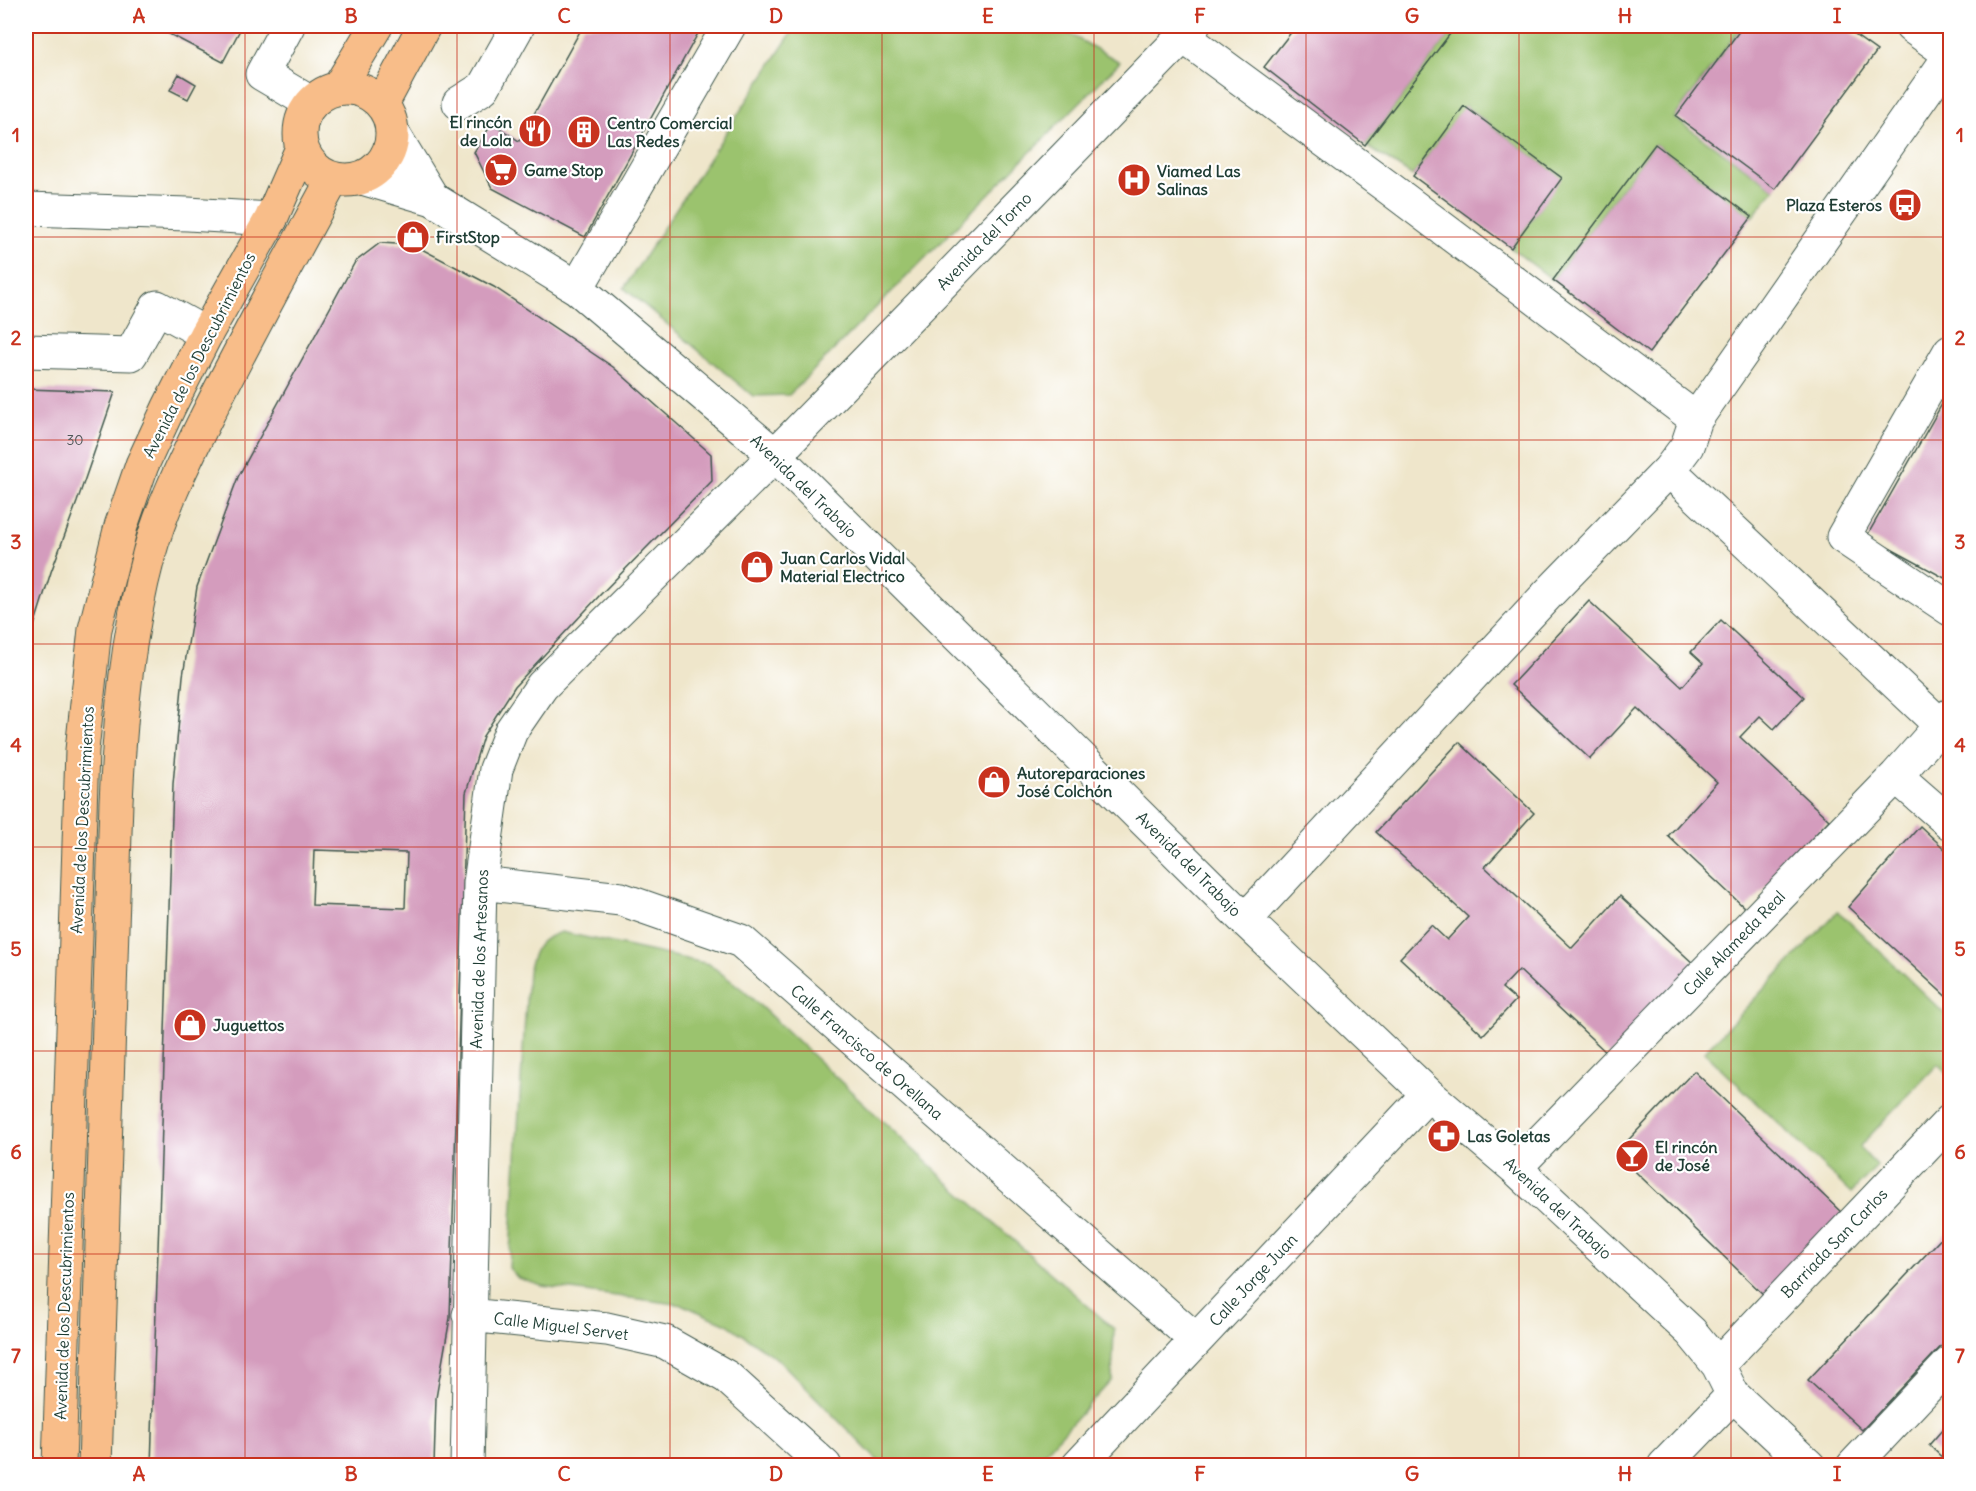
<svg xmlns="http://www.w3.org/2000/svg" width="1976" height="1491" viewBox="0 0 1976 1491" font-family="Delius,sans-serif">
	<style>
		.green { fill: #9bc36e; stroke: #5d8051; stroke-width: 1.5 }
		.building { fill: #d49cbd; fill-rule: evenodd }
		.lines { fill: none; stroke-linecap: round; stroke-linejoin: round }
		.minor-casing { stroke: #3e564b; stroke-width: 35 }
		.major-casing { stroke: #3e564b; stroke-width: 35 }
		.minor { stroke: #fff; stroke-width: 33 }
		.major { stroke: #f8bd89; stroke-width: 33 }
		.grid { fill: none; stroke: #c8321e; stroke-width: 1.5; stroke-opacity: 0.55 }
		.labels { text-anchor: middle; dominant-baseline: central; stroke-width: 4.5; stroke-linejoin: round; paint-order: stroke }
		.number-label { font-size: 14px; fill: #4c5556 }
		.poi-label { font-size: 16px; font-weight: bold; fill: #1f3d34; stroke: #fff; text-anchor: start }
		.street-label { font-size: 16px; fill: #1f3d34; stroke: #fff }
		.neatline { fill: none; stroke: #c8321e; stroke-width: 2 }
		.grid-label { font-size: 20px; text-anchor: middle; font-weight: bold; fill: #c8321e }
	</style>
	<rect width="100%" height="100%" fill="#fff"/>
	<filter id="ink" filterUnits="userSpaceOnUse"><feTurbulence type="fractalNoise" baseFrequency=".0167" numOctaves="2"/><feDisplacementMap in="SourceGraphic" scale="12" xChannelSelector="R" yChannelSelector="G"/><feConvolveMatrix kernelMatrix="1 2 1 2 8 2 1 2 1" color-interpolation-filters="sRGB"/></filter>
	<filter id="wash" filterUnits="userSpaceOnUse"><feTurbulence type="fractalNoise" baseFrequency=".008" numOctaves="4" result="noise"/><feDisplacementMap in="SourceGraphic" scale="24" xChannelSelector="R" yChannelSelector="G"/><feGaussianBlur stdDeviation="1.35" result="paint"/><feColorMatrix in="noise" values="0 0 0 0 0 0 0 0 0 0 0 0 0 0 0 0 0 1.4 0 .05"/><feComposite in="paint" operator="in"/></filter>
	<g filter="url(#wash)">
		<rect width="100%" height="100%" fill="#efe6cb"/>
		<!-- green -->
		<path class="green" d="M796 26H1055L1120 62 789 395 753 396 624 288Z
			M1456 26H1742L1674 118 1775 189 1752 217 1655 144 1553 280 1511 248 1561 178 1465 106 1413 176 1365 145Z
			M1838 911 1950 1019V1076L1938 1064 1859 1147 1877 1166 1851 1193 1704 1052Z
			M561 932 709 964 743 990 951 1185 1114 1329 1112 1380 1033 1465H882L780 1361 727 1324 683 1305 542 1286 518 1278 509 1268 528 971C535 947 537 940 561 932Z"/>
		<g id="blocks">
			<!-- building -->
			<path class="building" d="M154 26H242L223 62Z
				M583 26H702L585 237 492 188 474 152 492 123 519 141Z
				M1296 26H1456L1365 145 1264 67Z
				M1743 26H1842L1877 51 1775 189 1676 116Z
				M179 74 196 84 188 99 170 90Z
				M1464 106 1562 178 1511 248 1413 176Z
				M1655 144 1752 217 1649 353 1553 280Z
				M380 243 414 245 494 287 613 367 711 454 712 481 600 595 515 686 483 736 466 793 450 1318 436 1398 434 1466H151L173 784 183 676 197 587 238 477 355 262ZM314 850 407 853 405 908 312 905Z
				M26 389 115 392 77 502 51 572 28 645 27 667H26Z
				M1950 390V581L1867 536Z
				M1589 601 1682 687 1703 663 1691 652 1721 620 1804 697 1774 729 1760 716 1740 737 1829 820 1746 909 1668 836 1717 782 1637 708 1590 759 1511 685Z
				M1459 742 1534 813 1485 867 1572 948 1620 896 1695 965 1610 1056 1519 970 1502 988 1516 1000 1483 1035 1400 958 1431 925 1447 940 1468 917 1376 832Z
				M1920 826 1950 854V1000L1848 907Z
				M1694 1071 1843 1214 1765 1296 1616 1153Z
				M1950 1229V1337L1862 1430 1808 1380Z
				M1950 1421V1465L1929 1445Z"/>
		</g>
	</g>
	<g filter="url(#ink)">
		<use href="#blocks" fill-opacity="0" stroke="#3e564b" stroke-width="1.5"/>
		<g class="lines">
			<defs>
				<path id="minor" d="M288 26 262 74 311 103
					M1911 26 1950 54
					M1184 37 1389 188 1696 419
					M459 103 483 88 518 26
					M393 133 433 199
					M362 178 433 199 577 288 775 455 1245 920 1428 1094 1515 1168 1691 1332 1718 1365 1733 1395 1809 1466
					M26 209 188 214 271 219
					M577 288 729 26
					M26 351 131 354 157 307 206 334
					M1950 351 1843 537 1950 609
					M1669 470 1950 734
					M1896 776 1950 823
					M480 883 621 899 741 941 1196 1340
					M1245 920 1548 594 1669 470 1687 446 1696 419 1950 56
					M1515 1168 1896 776 1950 715
					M469 1315 607 1329 665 1342 727 1377 825 1466
					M1718 1365 1950 1121
					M467 1466 480 883 496 769 511 731 542 686 775 455 1193 26
					M1078 1466 1428 1094
					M1664 1466 1733 1395
					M1853 1466 1950 1363"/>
				<path id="major" d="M339 87 376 26
					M300 134a46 46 0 1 1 92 0a46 46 0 1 1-92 0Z
					M382 104 424 26
					M59 1466 82 750 95 629 121 526 142 465 169 407 206 334 271 219 302 148
					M95 1466 116 802C120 718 127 635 149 554 162 506 185 461 207 416 247 336 291 257 333 179"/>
			</defs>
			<!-- minor casing -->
			<use href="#minor" class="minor-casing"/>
			<!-- major casing -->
			<use href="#major" class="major-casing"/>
			<!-- minor -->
			<use href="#minor" class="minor"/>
			<!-- major -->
			<use href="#major" class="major"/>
		</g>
	</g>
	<!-- grid -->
	<path class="grid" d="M245 26V1466M457 26V1466M670 26V1466M882 26V1466M1094 26V1466M1306 26V1466M1519 26V1466M1731 26V1466M26 237H1950M26 440H1950M26 644H1950M26 847H1950M26 1051H1950M26 1254H1950"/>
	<!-- icons -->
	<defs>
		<symbol id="restaurant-disc" viewBox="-11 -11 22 22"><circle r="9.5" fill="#c8321e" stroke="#fff"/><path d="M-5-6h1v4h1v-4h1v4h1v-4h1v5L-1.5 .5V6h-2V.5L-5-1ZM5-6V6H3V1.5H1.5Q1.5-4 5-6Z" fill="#fff"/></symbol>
		<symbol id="building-disc" viewBox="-11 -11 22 22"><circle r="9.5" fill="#c8321e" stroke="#fff"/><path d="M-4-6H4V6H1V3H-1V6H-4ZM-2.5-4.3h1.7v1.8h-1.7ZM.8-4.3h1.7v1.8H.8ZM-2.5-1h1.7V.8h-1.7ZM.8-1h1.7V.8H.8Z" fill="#fff"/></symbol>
		<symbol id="supermarket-disc" viewBox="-11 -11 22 22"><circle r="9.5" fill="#c8321e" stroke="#fff"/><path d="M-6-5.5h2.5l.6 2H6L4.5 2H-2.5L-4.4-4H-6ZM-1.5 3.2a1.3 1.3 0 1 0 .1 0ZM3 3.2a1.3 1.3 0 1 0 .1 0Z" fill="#fff"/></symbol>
		<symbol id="hospital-disc" viewBox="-11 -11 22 22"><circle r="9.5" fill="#c8321e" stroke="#fff"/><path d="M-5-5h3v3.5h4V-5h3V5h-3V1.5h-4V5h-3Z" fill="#fff"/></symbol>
		<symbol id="bus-disc" viewBox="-11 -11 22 22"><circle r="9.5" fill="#c8321e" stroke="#fff"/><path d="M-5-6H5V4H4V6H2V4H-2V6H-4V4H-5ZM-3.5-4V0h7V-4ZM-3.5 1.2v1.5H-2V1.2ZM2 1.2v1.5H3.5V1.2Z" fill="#fff"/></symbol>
		<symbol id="shop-disc" viewBox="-11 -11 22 22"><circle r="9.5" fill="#c8321e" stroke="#fff"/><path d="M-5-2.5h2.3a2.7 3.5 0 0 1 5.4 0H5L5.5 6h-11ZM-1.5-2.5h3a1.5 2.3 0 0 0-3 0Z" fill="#fff"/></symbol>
		<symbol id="pharmacy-disc" viewBox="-11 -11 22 22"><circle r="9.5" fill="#c8321e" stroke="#fff"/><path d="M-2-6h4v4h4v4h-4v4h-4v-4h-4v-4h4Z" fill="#fff"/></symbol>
		<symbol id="bar-disc" viewBox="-11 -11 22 22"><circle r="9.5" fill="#c8321e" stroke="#fff"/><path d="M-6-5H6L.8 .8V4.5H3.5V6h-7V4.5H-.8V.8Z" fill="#fff"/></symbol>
	</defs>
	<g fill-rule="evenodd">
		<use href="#restaurant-disc" x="516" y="112" width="38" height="38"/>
		<use href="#building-disc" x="565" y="113" width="38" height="38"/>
		<use href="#supermarket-disc" x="482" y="151" width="38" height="38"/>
		<use href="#hospital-disc" x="1115" y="161" width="38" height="38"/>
		<use href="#bus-disc" x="1886" y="186" width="38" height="38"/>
		<use href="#shop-disc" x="394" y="218" width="38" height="38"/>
		<use href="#shop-disc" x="738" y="548" width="38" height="38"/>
		<use href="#shop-disc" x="975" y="763" width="38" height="38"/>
		<use href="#shop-disc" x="171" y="1006" width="38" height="38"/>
		<use href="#pharmacy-disc" x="1425" y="1117" width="38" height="38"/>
		<use href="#bar-disc" x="1613" y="1137" width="38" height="38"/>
	</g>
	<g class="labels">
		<!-- number labels -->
		<g class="number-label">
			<text x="75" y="440">30</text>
		</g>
		<!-- poi labels -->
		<g class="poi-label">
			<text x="512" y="122" text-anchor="end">El rincón<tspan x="512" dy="18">de Lola</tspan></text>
			<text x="607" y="123">Centro Comercial<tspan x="607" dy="18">Las Redes</tspan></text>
			<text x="524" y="170">Game Stop</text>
			<text x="1157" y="171">Viamed Las<tspan x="1157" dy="18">Salinas</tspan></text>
			<text x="1882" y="205" text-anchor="end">Plaza Esteros</text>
			<text x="436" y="237">FirstStop</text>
			<text x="780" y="558">Juan Carlos Vidal<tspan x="780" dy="18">Material Electrico</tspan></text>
			<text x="1017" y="773">Autoreparaciones<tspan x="1017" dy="18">José Colchón</tspan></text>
			<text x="213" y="1025">Juguettos</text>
			<text x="1467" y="1136">Las Goletas</text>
			<text x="1655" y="1147">El rincón<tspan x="1655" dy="18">de José</tspan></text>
		</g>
		<!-- street labels -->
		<g class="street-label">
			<text transform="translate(984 241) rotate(-46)">Avenida del Torno</text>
			<text transform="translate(199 355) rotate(-63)">Avenida de los Descubrimientos</text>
			<text transform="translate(804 486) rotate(44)">Avenida del Trabajo</text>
			<text transform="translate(82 820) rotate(-87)">Avenida de los Descubrimientos</text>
			<text transform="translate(1189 864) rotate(45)">Avenida del Trabajo</text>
			<text transform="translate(1734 943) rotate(-46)">Calle Alameda Real</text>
			<text transform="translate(479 959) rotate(-88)">Avenida de los Artesanos</text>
			<text transform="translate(867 1052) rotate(41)">Calle Francisco de Orellana</text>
			<text transform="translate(1558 1208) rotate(43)">Avenida del Trabajo</text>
			<text transform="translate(1834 1243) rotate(-46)">Barriada San Carlos</text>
			<text transform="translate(1253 1280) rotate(-47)">Calle Jorge Juan</text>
			<text transform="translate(64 1306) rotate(-88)">Avenida de los Descubrimientos</text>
			<text transform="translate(561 1326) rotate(7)">Calle Miguel Servet</text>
		</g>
	</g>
	<!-- margin -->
	<rect width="1976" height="1491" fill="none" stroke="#fff" stroke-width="66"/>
	<rect x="33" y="33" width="1910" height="1425" class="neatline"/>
	<g class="grid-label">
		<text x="139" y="23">A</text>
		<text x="351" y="23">B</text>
		<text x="564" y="23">C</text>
		<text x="776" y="23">D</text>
		<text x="988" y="23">E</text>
		<text x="1200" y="23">F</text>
		<text x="1412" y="23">G</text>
		<text x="1625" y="23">H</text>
		<text x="1837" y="23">I</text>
		<text x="16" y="142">1</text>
		<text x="1960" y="142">1</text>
		<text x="16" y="345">2</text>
		<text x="1960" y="345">2</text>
		<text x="16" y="549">3</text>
		<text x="1960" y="549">3</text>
		<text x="16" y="752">4</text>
		<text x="1960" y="752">4</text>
		<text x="16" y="956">5</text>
		<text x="1960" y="956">5</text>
		<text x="16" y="1159">6</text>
		<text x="1960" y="1159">6</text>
		<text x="16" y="1363">7</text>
		<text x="1960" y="1363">7</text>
		<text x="139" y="1481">A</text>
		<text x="351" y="1481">B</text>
		<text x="564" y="1481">C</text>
		<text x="776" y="1481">D</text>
		<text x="988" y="1481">E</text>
		<text x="1200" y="1481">F</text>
		<text x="1412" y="1481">G</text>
		<text x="1625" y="1481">H</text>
		<text x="1837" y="1481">I</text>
	</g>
</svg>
